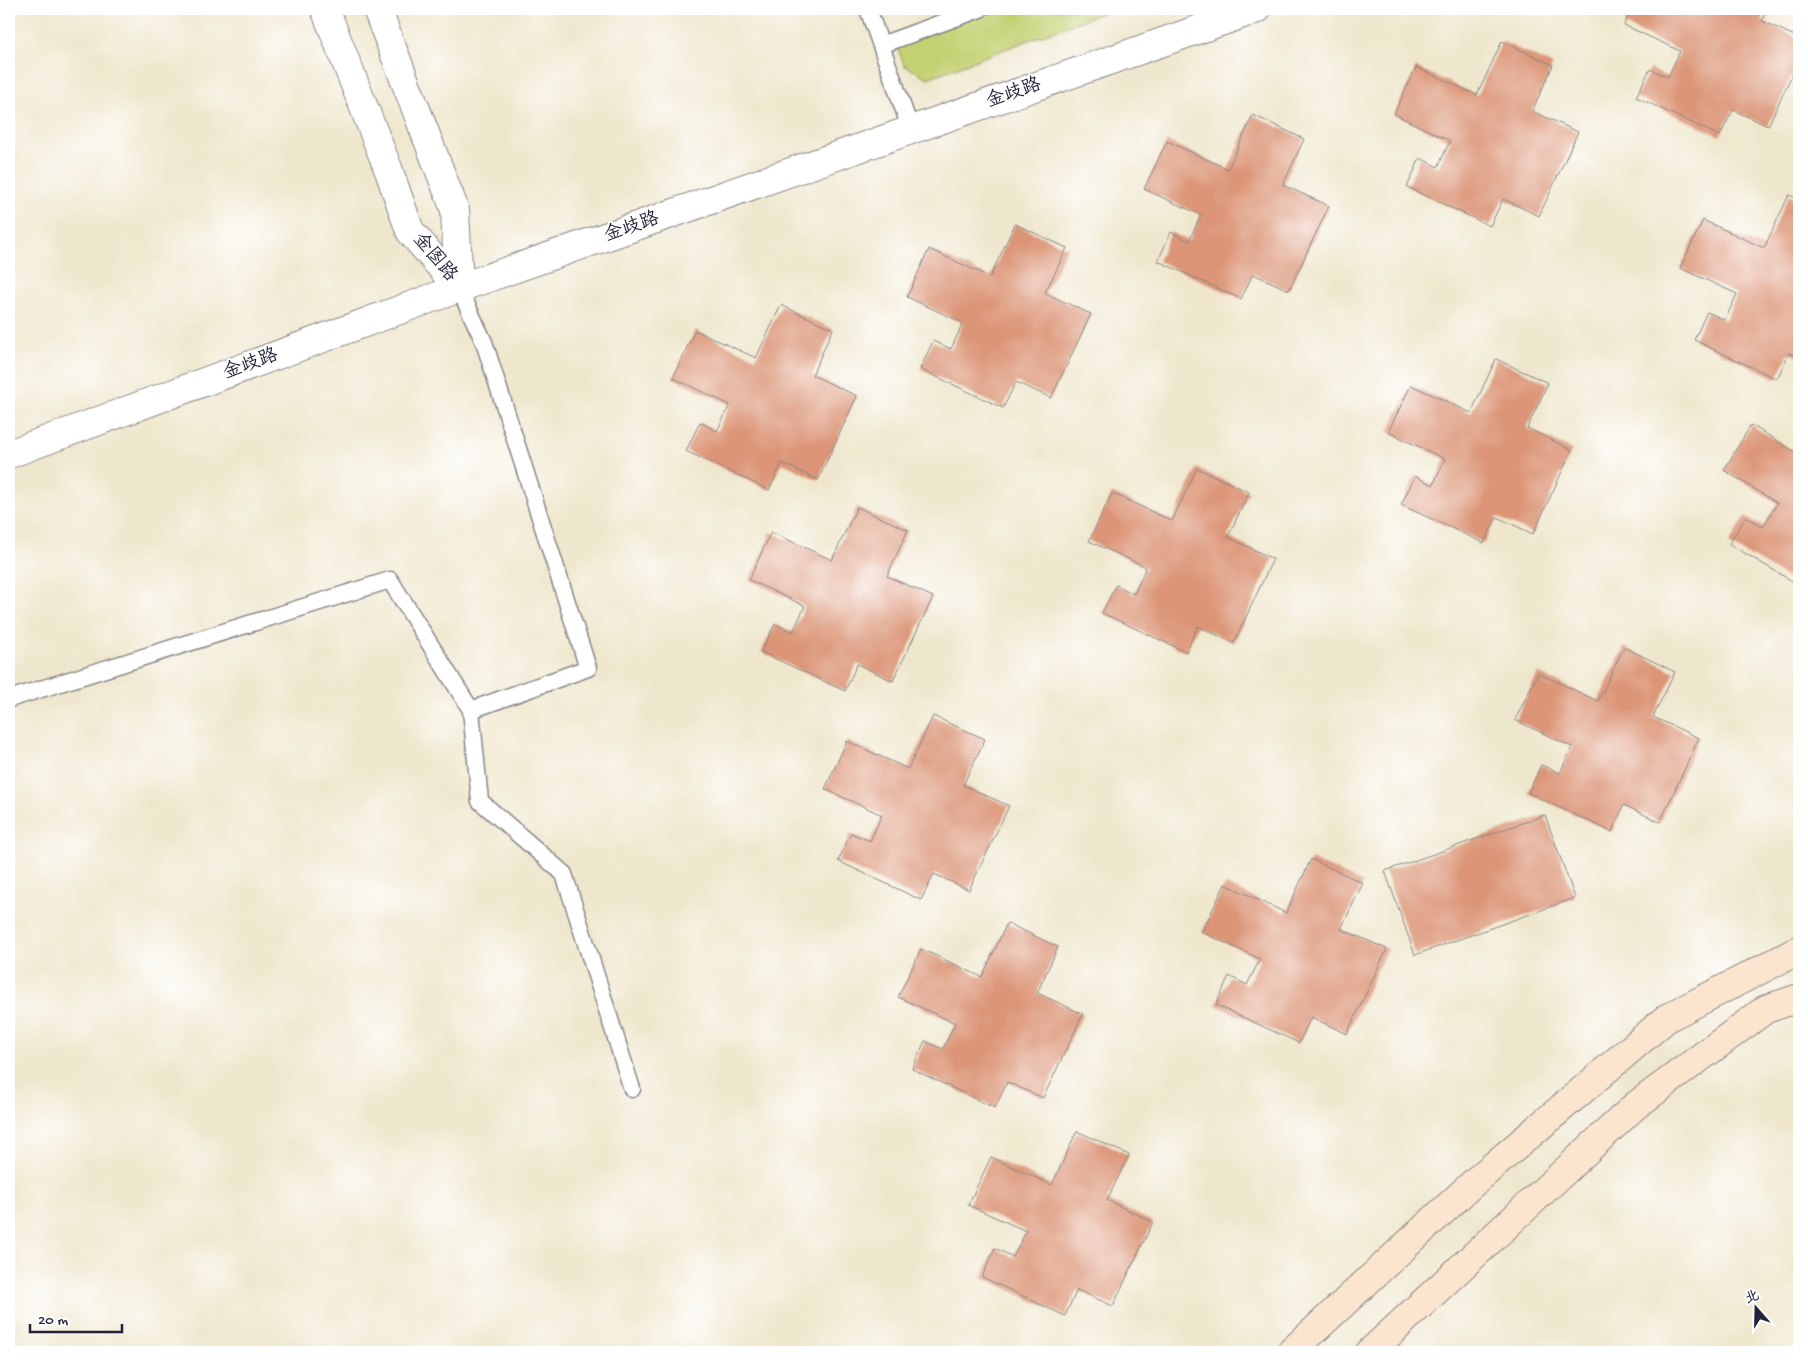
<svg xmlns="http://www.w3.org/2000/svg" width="1808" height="1361" viewBox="0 0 1808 1361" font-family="'Gochi Hand','LXGW WenKai TC',sans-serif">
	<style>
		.green { fill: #c4d173; stroke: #737a57 }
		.building { fill: #dc9577 }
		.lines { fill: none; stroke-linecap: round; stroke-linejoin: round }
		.lane-casing { stroke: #888484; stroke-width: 19 }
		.street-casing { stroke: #888484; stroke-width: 30 }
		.secondary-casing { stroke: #888484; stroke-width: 30 }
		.lane { stroke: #fff; stroke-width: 16 }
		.street { stroke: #fff; stroke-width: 28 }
		.secondary { stroke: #fce5cf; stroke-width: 28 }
		.labels { text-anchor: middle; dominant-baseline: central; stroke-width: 4; stroke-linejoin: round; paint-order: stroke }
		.street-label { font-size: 19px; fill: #22223b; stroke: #fff }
	</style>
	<rect width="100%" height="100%" fill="#fff"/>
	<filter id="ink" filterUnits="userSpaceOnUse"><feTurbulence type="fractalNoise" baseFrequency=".02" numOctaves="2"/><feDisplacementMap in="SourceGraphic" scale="10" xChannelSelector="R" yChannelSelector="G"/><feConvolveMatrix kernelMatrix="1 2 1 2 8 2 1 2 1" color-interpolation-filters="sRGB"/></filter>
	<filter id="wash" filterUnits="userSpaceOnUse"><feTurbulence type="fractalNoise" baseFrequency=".0096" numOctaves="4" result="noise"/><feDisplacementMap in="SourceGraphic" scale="20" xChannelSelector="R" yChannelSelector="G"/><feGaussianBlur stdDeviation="1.12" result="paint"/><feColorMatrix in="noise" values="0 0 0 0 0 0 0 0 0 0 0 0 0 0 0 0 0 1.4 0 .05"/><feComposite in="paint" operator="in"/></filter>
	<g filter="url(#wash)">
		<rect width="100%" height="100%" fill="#efe7cd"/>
		<!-- green -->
		<path class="green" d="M994 9H1113L928 78 905 66 896 46Z"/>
		<g id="blocks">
			<!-- building -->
			<path class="building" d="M1631 9H1767L1762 21 1799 38V60L1768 126 1733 110 1720 136 1636 97 1650 69 1668 77 1680 51 1624 25Z
				M1502 41 1553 65 1532 111 1578 132 1539 216 1503 199 1490 226 1407 187 1420 158 1438 167 1450 141 1394 114 1416 67 1477 95Z
				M1253 115 1304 139 1283 185 1329 206 1289 290 1253 274 1241 299 1158 261 1171 232 1189 241 1201 215 1144 189 1167 141 1228 169Z
				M1789 195 1799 199V358L1789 353 1777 379 1694 340 1707 312 1725 320 1737 294 1680 268 1703 220 1764 248Z
				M1015 224 1067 248 1045 293 1091 314 1051 398 1016 382 1003 408 920 369 933 341 951 349 963 323 907 297 929 249 990 277Z
				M781 305 833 329 812 375 857 396 818 480 782 463 769 490 686 451 700 422 717 431 730 405 673 378 695 330 756 358Z
				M1496 359 1548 383 1527 428 1572 450 1533 534 1497 517 1484 543 1401 505 1415 476 1433 485 1445 459 1388 432 1411 385 1471 413Z
				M1751 425 1799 454V585L1729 544 1745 517 1763 527 1777 503 1724 470Z
				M1197 468 1249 492 1228 537 1273 559 1234 643 1198 626 1186 652 1102 613 1116 585 1134 594 1146 567 1089 541 1112 493 1172 521Z
				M857 507 908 530 887 576 933 597 893 681 857 664 845 691 761 652 775 624 793 632 805 606 749 580 771 532 832 560Z
				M1624 647 1675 672 1653 717 1699 738 1660 822 1624 805 1612 832 1528 793 1541 765 1560 773 1572 747 1515 720 1538 673 1598 701Z
				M933 716 985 739 963 785 1009 806 969 890 934 874 921 900 838 861 851 833 870 841 882 815 825 789 847 741 908 769Z
				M1545 815 1575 898 1415 955 1385 871Z
				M1311 859 1363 883 1341 929 1387 949 1347 1034 1311 1017 1299 1043 1216 1005 1229 976 1247 985 1260 959 1202 932 1225 884 1286 913Z
				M1007 923 1058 947 1037 993 1083 1014 1043 1098 1007 1082 995 1108 912 1069 925 1041 943 1049 955 1023 898 997 921 949 982 977Z
				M1077 1131 1129 1155 1107 1200 1153 1222 1113 1306 1077 1290 1065 1316 982 1277 995 1248 1013 1257 1026 1231 968 1205 991 1157 1052 1185Z"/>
		</g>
	</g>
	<g filter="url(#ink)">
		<use href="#blocks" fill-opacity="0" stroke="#888484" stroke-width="1"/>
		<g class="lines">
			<defs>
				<path id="lane" d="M868 9 911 130
					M881 45 980 9
					M459 288 484 342 588 668 471 710
					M9 699 390 580 471 710 480 801 564 874 632 1089"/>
				<path id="street" d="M325 9 389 171 410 231 459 288
					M377 9 455 210 459 288
					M9 454 459 288 1257 9"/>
				<path id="secondary" d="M1291 1352 1471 1185 1667 1018 1799 950
					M1370 1352 1635 1106 1766 1009 1799 998"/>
			</defs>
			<!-- lane casing -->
			<use href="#lane" class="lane-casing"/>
			<!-- street casing -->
			<use href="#street" class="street-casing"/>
			<!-- secondary casing -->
			<use href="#secondary" class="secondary-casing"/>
			<!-- lane -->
			<use href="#lane" class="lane"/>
			<!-- street -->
			<use href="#street" class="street"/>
			<!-- secondary -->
			<use href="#secondary" class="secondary"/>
		</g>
	</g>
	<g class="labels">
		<!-- street labels -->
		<g class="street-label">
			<text transform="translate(1014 94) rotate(-19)">金歧路</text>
			<text transform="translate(632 228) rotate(-19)">金歧路</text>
			<text transform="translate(434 258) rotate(50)">金图路</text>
			<text transform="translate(251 365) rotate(-20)">金歧路</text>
		</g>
	</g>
	<!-- margin -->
	<rect width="1808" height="1361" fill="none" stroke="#fff" stroke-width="30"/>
	<!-- north arrow -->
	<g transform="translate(1756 1308) rotate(340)" stroke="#ffffff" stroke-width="4" paint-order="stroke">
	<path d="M0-4L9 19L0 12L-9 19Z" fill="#22223b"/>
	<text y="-8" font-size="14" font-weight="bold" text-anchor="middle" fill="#22223b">北</text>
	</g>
	<!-- scale -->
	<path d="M30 1324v8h92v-8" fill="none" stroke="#22223b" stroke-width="2.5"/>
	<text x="38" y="1324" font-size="15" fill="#22223b" stroke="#ffffff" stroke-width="4" paint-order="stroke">20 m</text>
</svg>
